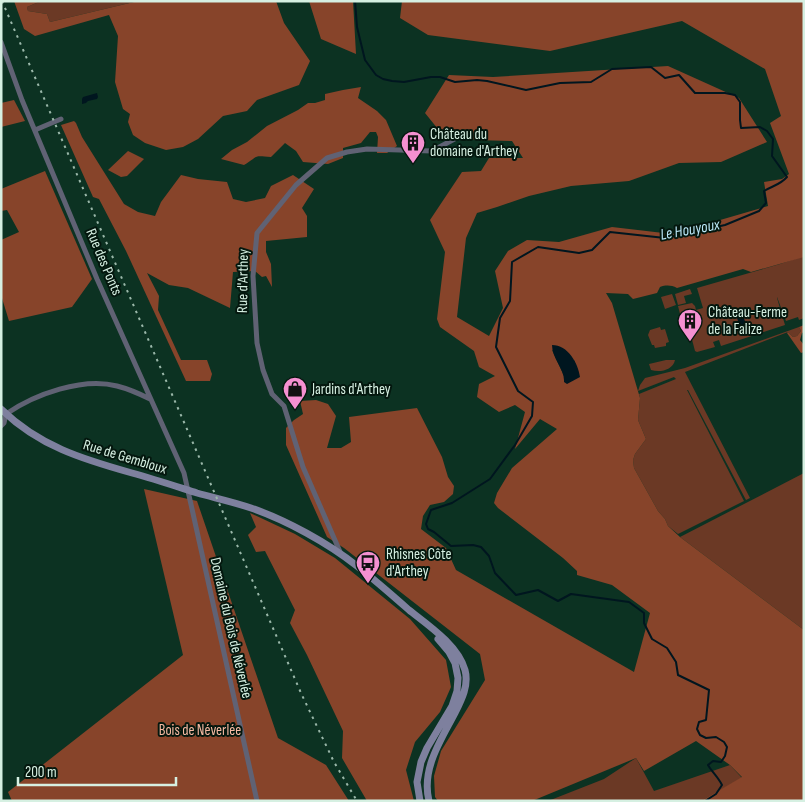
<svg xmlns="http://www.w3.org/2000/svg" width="805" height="802" viewBox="0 0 805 802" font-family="'Sofia Sans Condensed',sans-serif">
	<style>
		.green { fill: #6b3925 }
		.forest { fill: #87442a; fill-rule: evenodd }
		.water { fill: #00161f }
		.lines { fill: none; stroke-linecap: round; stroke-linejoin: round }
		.stream { stroke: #00161f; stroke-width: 2 }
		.minor { stroke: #606274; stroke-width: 5 }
		.secondary { stroke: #7e809e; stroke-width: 7 }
		.rail { stroke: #9bb8aa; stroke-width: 2; stroke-dasharray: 2.5 5; stroke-linecap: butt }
		.labels { text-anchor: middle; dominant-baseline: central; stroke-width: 4; stroke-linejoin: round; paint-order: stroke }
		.poi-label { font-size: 15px; fill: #d6f0e2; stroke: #04170e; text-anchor: start }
		.street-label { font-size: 15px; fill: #d6f0e2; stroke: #04170e }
		.park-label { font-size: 15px; fill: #f7baa3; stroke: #04170e }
		.water-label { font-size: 16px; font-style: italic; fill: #bae7f7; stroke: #04170e }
	</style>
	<rect width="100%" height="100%" fill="#0c3222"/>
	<!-- green -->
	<path class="green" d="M41 1H138L50 22 47 14 28 11 27 7Z
		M804 256V318L799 320 798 317 786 321 777 297V298L785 325 721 346 719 340 713 342 715 347 697 352 695 351 685 313 680 314 678 306 692 303 695 306 696 310 703 308 697 288 780 264Z
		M690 289 692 294 684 296 686 303 678 305 675 294Z
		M672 294 676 305 665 309 661 297Z
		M660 327 661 330 665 329 669 342 666 343V346L655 348 654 345H652L648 335 650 330Z
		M799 327 801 331 797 336 793 337 788 332 685 372 750 498 746 500 688 390H687L744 501 678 534 668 526 665 519 658 511 634 468 633 460 635 454 646 439 638 420 640 398 639 394 676 379 674 377 638 391 640 385 645 378 685 368Z
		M666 360H675C673 370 660 373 651 370L649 364Z
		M804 473V630L680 537Z
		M636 758 654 791 730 765 742 778 701 801H548L604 779Z"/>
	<!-- forest -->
	<path class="forest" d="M14 1H41L27 7 28 11 47 14 50 22 138 1H276L284 23 310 61 299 85 257 100 247 111 223 116 198 139 183 147 166 150 145 143 133 135 128 122 130 114 123 109 115 82 118 36 109 15 35 36 24 29Z
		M309 1H353L356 54 321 39Z
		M402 1H804V257L751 272 743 269 677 288C671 285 666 285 660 287L657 293 633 299 628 294 606 293 612 303 640 398 638 420 646 439 635 454 633 460 634 468 658 511 665 519 668 526 680 537 804 630V801H701L742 777 730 765 696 741 644 771 636 758 532 801H438L435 797 434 776 441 751 485 680 480 654 344 548 327 537 286 445V428L294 420 303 414 300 401 316 400 328 404 336 416 327 448H341L351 442 349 417 417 408 442 457 448 477 454 486 453 494 444 502 430 505 423 516 421 529 446 548 456 570 634 672 650 613 612 585 577 575V571L563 558 498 508 494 503 497 493 512 468 557 429 540 419 515 449 525 412 515 405 499 412 477 397 479 384 495 376 479 367 474 351 440 327 437 319 445 252 430 220 462 172 481 171 489 158H523L512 141 475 140 460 133 446 139 425 113 449 75 493 77 668 66 739 98 767 142 721 162 679 163 629 181 571 186 529 196 497 207 477 213 466 238 457 317 489 336 503 308 495 271 508 251 527 240 559 242 612 227 672 234 768 206 764 182 782 179 789 174 770 123 781 116 765 69 682 21 550 51 428 35 400 18ZM552 350 575 361 564 382V376Z
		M361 87 358 98 377 111 386 120 397 146 387 153H377L378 137 376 132H370L361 143 343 148V158L328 164 303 162 296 151 285 143 271 157C252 155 259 156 244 165L221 159 232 150 247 142 267 126 298 110 308 103H315L325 100V94L343 90Z
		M14 100 25 121 1 127V103Z
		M74 121 76 123 82 137 124 204 138 212 155 216 161 202 181 175 198 179 227 182 233 199 246 202 265 198 271 186 293 175 314 189 302 208 307 216V237L266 241V252L271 264 272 287 266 276 262 277 255 271 233 272 230 308 188 288 169 285 147 273 159 296 158 310 181 360H207L212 374 210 381H186L126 251 99 199 93 197 61 125Z
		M128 151 144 159 127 176 121 177 108 170Z
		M45 171 92 279 72 307 9 321 1 295V240L19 232 7 210 1 211V189Z
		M804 325V332L802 333 800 340 804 345V352L801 353 787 333 788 332 793 337 797 336 801 331 799 327Z
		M144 489 197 501 278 738 326 765 349 801H12L8 792 183 655Z
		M250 513 295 534 335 558 410 619 446 660 451 687 440 712 415 742 406 770 414 801H367L342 758 343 731 307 655 290 623 295 610 265 551 256 552 248 535 256 527Z"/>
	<!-- water -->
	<path class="water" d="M97 93 98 97 97 99 88 101 86 103 82 104V99L83 97Z
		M743 315 747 328 742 330H741L737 318 738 316Z
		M552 345C568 345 578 363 580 377L567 384 564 382C565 369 552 359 552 345Z"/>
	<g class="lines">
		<!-- stream -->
		<path class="stream" d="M355 1 357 27 365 60 376 75 383 79 392 81 404 82 431 77H440L455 82 477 80 487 81 526 90 560 83 591 82 612 69 651 67 665 78 679 75 695 93H725L735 95 740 102V120L741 128 760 127 767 131 773 139 772 156 787 177C780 185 772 186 764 191L766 203 759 211 725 225 665 238 610 232 592 250 579 253 538 247 512 262 510 301 500 318 496 347 518 391 533 402 532 416 515 445 490 479 452 503 431 510 426 524 428 529 434 532 451 546 473 545 481 547 489 556 495 573 516 595 538 590 558 601 571 594 629 602 644 613V623L652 639 667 648 676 662 678 675 709 690 706 720 699 722 697 729 700 735 706 738 716 737 724 742 727 747 725 756 721 762 713 761 708 765C712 772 718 777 722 785L716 794 705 801"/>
		<!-- minor -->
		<path class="minor" d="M1 42 22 100 97 279 184 473 257 801
			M35 130 61 119
			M1 426 4 423 6 414C35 394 83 377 117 386 129 389 140 394 150 399
			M341 554 303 467 284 406 272 394 263 370 257 343 253 276 257 233 296 185 327 158 347 152 367 149 432 151 462 135"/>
		<!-- secondary -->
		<path class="secondary" d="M1 409C39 446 82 459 132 473 154 479 175 486 197 493 215 498 234 502 251 508 286 520 328 543 357 566 375 580 392 595 409 610 428 625 458 645 465 670 469 685 462 699 455 713 441 740 421 769 429 801
			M420 801 417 782 421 762 427 748 452 706 457 691 458 678 455 663 449 652 438 639"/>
		<!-- rail -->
		<path class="rail" d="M2 1 301 693 334 762 357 801"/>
	</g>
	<!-- icons -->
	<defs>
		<symbol id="building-pin" viewBox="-11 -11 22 30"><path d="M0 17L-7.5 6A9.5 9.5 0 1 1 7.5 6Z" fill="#f590d1" stroke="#04170e"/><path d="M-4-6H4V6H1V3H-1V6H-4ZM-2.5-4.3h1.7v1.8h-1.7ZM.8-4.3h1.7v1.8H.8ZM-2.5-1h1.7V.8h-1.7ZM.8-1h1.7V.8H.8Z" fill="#111"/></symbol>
		<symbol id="shop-pin" viewBox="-11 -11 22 30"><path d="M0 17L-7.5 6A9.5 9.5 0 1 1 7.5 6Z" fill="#f590d1" stroke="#04170e"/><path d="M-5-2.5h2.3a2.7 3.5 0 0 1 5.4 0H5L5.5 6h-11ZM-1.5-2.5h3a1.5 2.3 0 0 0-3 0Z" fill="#111"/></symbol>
		<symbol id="bus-pin" viewBox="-11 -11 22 30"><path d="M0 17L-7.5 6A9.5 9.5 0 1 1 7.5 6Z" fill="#f590d1" stroke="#04170e"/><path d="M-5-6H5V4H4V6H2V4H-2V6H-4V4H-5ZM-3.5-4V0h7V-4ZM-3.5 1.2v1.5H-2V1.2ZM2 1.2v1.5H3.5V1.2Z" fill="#111"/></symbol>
	</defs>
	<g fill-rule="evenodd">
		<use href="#building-pin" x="399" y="129" width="28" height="38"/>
		<use href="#building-pin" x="676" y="307" width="28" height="38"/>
		<use href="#shop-pin" x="281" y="375" width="28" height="38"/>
		<use href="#bus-pin" x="354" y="549" width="28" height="38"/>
	</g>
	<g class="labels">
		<!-- poi labels -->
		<g class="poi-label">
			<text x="430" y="134">Château du<tspan x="430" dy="17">domaine d'Arthey</tspan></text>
			<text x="708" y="312">Château-Ferme<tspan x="708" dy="17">de la Falize</tspan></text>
			<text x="312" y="389">Jardins d'Arthey</text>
			<text x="386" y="554">Rhisnes Côte<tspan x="386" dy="17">d'Arthey</tspan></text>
		</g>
		<!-- street labels -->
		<g class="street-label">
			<text transform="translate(104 262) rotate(67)">Rue des Ponts</text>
			<text transform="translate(243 281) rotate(-89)">Rue d'Arthey</text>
			<text transform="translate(125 457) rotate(17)">Rue de Gembloux</text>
			<text transform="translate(231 628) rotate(77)">Domaine du Bois de Néverlée</text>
		</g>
		<!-- park labels -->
		<g class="park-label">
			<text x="200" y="730">Bois de Néverlée</text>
		</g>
		<!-- water labels -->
		<g class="water-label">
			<text transform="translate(690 230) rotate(-10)">Le Houyoux</text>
		</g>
	</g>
	<!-- border -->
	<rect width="805" height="802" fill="none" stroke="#d6f0e2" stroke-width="5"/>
	<!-- scale -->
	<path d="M18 777v8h158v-8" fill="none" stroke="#d6f0e2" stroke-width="2.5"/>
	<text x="25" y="777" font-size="15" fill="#d6f0e2" stroke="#04170e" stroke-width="4" paint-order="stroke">200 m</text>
</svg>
